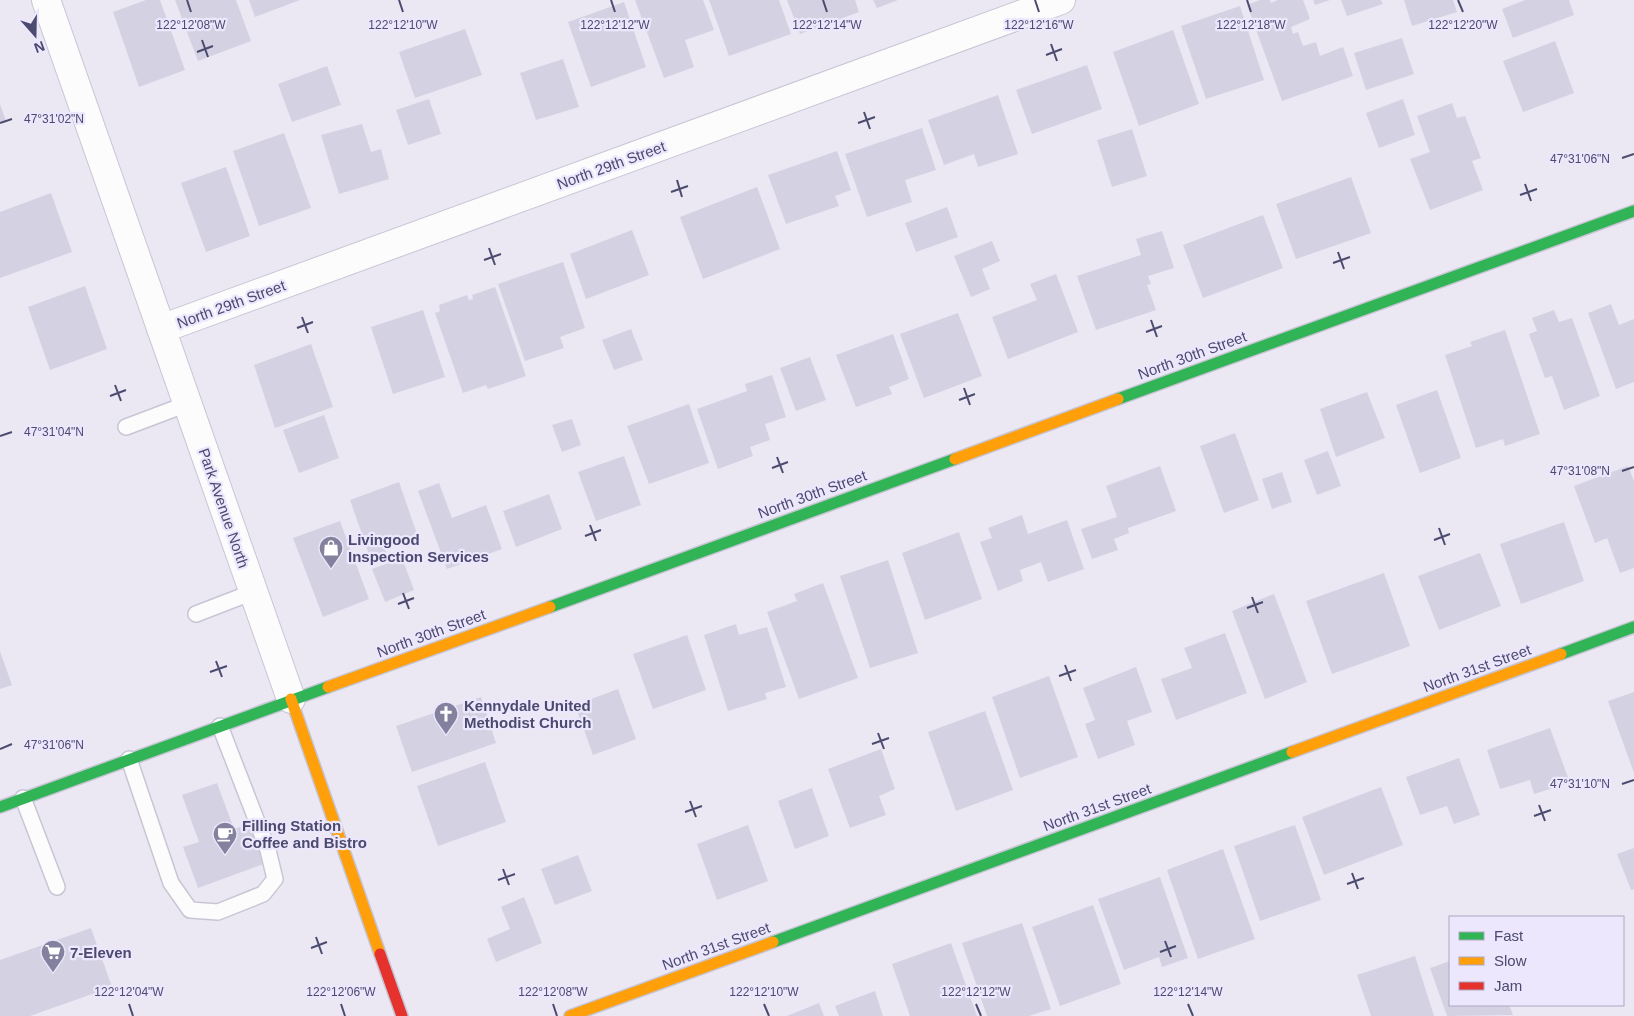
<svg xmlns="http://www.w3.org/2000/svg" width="1634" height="1016" viewBox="0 0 1634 1016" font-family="Arial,sans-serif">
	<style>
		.building { fill: #d4d2e2 }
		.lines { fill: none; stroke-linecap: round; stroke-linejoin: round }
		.lane-casing { stroke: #c7c6d5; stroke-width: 18 }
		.street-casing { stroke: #c7c6d5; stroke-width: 30 }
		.fast-casing { stroke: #c6c4d4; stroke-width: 14 }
		.slow-casing { stroke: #c6c4d4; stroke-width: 14 }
		.jam-casing { stroke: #c6c4d4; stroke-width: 14 }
		.lane { stroke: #fcfcfd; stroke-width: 15 }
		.street { stroke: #fcfcfd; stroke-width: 28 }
		.fast { stroke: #30b455; stroke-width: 11 }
		.slow { stroke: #ff9f0a; stroke-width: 11 }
		.jam { stroke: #e5322d; stroke-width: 11 }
		.ticks { fill: none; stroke: #4b4a6f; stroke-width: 2 }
		.labels { text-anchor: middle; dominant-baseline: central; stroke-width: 4.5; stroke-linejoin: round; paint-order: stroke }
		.street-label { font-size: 15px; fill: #4b4a6f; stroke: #ede7fd }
		.poi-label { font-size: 15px; font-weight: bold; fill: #4b4a6f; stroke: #ede7fd; text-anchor: start }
		.ticks-label { font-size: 12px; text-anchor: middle; fill: #4b4a6f; stroke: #ede7fd; stroke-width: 4.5; stroke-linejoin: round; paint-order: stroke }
	</style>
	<rect width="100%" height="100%" fill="#ebe8f4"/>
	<!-- building -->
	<path class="building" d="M146 0H160L185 70 139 87 113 12Z
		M175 0H236L251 41 198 61Z
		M249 0H300L255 17Z
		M635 0H703L714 30 685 40 694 67 664 78Z
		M709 0H779L791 34 729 56Z
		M787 0H855L859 12 800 34Z
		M873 0H898L877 8Z
		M1260 0H1270L1271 3 1278 0H1303L1310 19 1291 27 1293 34 1298 32 1303 46 1316 42 1320 56 1343 47 1353 76 1282 101 1247 5Z
		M1313 0H1330L1315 5Z
		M1341 0H1381L1383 4 1347 16Z
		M1404 0H1453L1457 12 1412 26Z
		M1525 0H1569L1574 15 1513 38 1502 9Z
		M624 2 646 67 591 87 568 22Z
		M1240 6 1264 80 1206 99 1181 26Z
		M465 29 482 75 415 98 399 52Z
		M1173 30 1199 104 1139 126 1113 52Z
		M1402 38 1414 74 1366 90 1354 53Z
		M1555 41 1574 93 1523 112 1503 61Z
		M563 59 579 107 536 120 520 73Z
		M1087 65 1102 109 1032 134 1016 90Z
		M327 66 341 105 292 122 278 84Z
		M998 95 1018 154 978 167 974 154 944 165 928 120Z
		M429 99 441 134 408 145 396 110Z
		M1403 99 1415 135 1379 148 1366 113Z
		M1452 103 1457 118 1465 116 1481 158 1472 161 1483 190 1430 210 1410 159 1430 152 1417 116Z
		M0 104 6 121 0 123Z
		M362 124 371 152 381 149 389 179 339 194 321 135Z
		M922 128 936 170 905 180 912 202 867 217 845 154Z
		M1132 129 1147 176 1112 187 1097 140Z
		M284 133 311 208 259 226 233 151Z
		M837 151 851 190 835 196 839 206 786 224 768 175Z
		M226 167 250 236 206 252 181 183Z
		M1351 177 1371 233 1296 259 1276 204Z
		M757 187 780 249 703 279 680 217Z
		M51 193 72 252 0 278V212Z
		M947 207 958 237 916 252 905 223Z
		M1263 215 1283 268 1203 298 1183 245Z
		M632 230 649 275 586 299 570 254Z
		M1162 231 1174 268 1148 276 1151 284 1147 285 1156 310 1096 330 1077 276 1141 255 1136 239Z
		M992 241 1000 261 982 269 990 289 971 297 954 256Z
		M563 262 585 328 560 337 564 348 525 361 498 284Z
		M1056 274 1078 332 1008 359 992 317 1037 300 1030 284Z
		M85 286 107 349 50 370 28 307Z
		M495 287 526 376 488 389 486 385 463 393 435 313 440 311 439 305 467 295 469 300 473 299 472 295Z
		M1611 304 1619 325 1634 319V382L1616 389 1588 313Z
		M423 310 445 377 393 394 371 327Z
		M1554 310 1559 322 1572 318 1600 396 1564 410 1552 376 1545 378 1529 334 1537 331 1532 318Z
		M958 313 982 376 924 398 900 334Z
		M631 329 643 360 614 370 602 340Z
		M1505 330 1540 434 1505 446 1503 439 1476 448 1445 355 1472 346 1470 342Z
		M893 334 909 379 889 387 892 394 856 407 836 355Z
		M311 344 333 407 275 428 254 365Z
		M810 357 826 400 796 411 780 368Z
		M772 375 786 417 765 424 770 440 750 447 753 456 718 469 697 409 747 391 745 384Z
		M1437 390 1461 458 1420 473 1396 405Z
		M1367 392 1385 438 1336 457 1320 409Z
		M689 404 709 463 649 484 627 426Z
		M324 415 339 458 299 473 283 430Z
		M572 419 581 445 562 452 552 425Z
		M1235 433 1259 500 1224 513 1200 446Z
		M1328 451 1341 486 1317 495 1304 460Z
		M624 456 641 505 596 521 578 472Z
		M1160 466 1176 511 1128 528 1129 533 1114 539 1118 550 1092 559 1081 529 1117 517 1106 486Z
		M1628 466 1634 481V568L1620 573 1607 538 1595 543 1574 486Z
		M1282 472 1292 502 1272 509 1262 479Z
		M399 482 418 537 385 549 387 554 371 560 350 500Z
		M439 483 452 518 486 505 502 549 447 569 418 491Z
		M549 494 562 529 516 547 503 511Z
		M1022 515 1028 534 1067 520 1084 569 1048 582 1041 562 1020 570 1023 581 998 591 980 542 992 538 988 528Z
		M340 521 369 599 323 617 293 538Z
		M1564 522 1584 581 1521 604 1500 544Z
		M959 532 982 599 925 620 902 553Z
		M1480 553 1501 606 1439 630 1418 576Z
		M402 558 414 590 385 602 372 569Z
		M888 560 918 653 870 668 840 576Z
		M1384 573 1410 646 1332 674 1306 601Z
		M823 583 858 678 799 699 767 612 797 601 794 594Z
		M1274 594 1307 682 1265 699 1232 611Z
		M736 624 739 635 767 627 786 687 765 693 767 699 728 711 704 635Z
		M1225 633 1247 693 1176 720 1161 679 1192 668 1184 648Z
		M687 635 706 690 653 709 633 654Z
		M0 651 12 685 0 689Z
		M1136 667 1152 712 1127 721 1135 745 1098 759 1085 724 1095 720 1083 688Z
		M1049 676 1078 757 1020 778 992 697Z
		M618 689 636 739 593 755 575 705Z
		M1634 692V773L1608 701Z
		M481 697 496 743 412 772 396 726Z
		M985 711 1013 790 956 811 928 732Z
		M1550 728 1570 783 1534 794 1530 780 1500 789 1487 750Z
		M881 749 895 789 879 796 886 815 850 828 828 769Z
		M1459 758 1480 815 1454 824 1447 806 1420 815 1406 777Z
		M485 762 506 822 438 846 417 786Z
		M217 783 234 829 251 823 266 863 198 888 183 847 199 842 182 795Z
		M1381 787 1403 845 1324 875 1302 817Z
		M812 788 829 836 795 849 778 801Z
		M748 825 768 881 717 900 697 844Z
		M1295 825 1321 900 1260 921 1234 846Z
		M1634 848V889L1631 890 1617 854Z
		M1223 849 1255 939 1198 959 1167 870Z
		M578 855 592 891 555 905 541 869Z
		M1160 877 1188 958 1162 967 1159 957 1124 970 1098 899Z
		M524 897 542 943 496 962 487 939 510 929 501 907Z
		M1093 905 1121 984 1060 1006 1032 927Z
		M1022 923 1051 1009 1029 1016H987L962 943Z
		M91 928 112 987 30 1016H0V960Z
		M951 943 977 1016H910L892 964Z
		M1415 956 1434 1016H1371L1357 975Z
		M1450 961V1005H1509L1513 1015 1447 1016 1430 968Z
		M875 991 883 1016H839L835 1006Z
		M819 1003 824 1016H787Z"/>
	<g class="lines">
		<defs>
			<path id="lane" d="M126 427 187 404
				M196 614 253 592
				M129 759 171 883 190 910 218 912 263 894 275 879 268 850 220 726
				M23 798 57 887"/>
			<path id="street" d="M46 0 291 699
				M161 329 1061 0"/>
			<path id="fast" d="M1118 399 1634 211
				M550 607 955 459
				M1561 654 1634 627
				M0 807 328 687
				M773 942 1292 752"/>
			<path id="slow" d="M955 459 1118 399
				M328 687 550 607
				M291 699 380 954
				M1292 752 1561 654
				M570 1016 773 942"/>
			<path id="jam" d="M380 954 402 1016"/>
		</defs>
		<!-- lane casing -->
		<use href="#lane" class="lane-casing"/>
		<!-- street casing -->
		<use href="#street" class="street-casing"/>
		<!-- fast casing -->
		<use href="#fast" class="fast-casing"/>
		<!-- slow casing -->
		<use href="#slow" class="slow-casing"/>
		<!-- jam casing -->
		<use href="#jam" class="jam-casing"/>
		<!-- lane -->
		<use href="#lane" class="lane"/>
		<!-- street -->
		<use href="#street" class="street"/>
		<!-- fast -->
		<use href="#fast" class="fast"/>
		<!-- slow -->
		<use href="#slow" class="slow"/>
		<!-- jam -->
		<use href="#jam" class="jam"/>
	</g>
	<!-- ticks -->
	<path class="ticks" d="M187 0 191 12M399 0 403 12M611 0 615 12M823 0 827 12M1035 0 1039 12M1247 0 1251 12M1458 0 1463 12M202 40 208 57M1051 44 1057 61M197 52 213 46M1046 55 1062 49M864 112 870 129M0 123 12 119M858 123 875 117M1622 158 1634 154M677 180 682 197M1525 184 1531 201M671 192 688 186M1520 195 1537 189M489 248 495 265M1338 252 1344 269M484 260 501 254M1333 263 1350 257M302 317 308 333M1151 320 1157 337M297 328 313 322M1146 332 1162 326M115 385 121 401M964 388 970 405M110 396 126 390M959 400 975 394M0 436 12 432M777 457 783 473M772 468 788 462M1622 471 1634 467M590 525 596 541M1439 528 1445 545M585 536 601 530M1434 540 1450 534M403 593 409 609M1252 597 1258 613M398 604 414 598M1247 608 1263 602M216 661 222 677M1065 665 1071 681M210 672 227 666M1059 676 1076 670M878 733 884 749M872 744 889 738M0 749 12 744M1622 784 1634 780M690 801 696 817M1539 805 1545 821M685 812 702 806M1534 816 1551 810M503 869 509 885M1352 873 1358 889M498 880 515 874M1347 884 1364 878M316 937 322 954M1165 941 1171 957M311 948 327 942M1160 952 1176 946M129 1004 133 1016M341 1004 345 1016M553 1004 557 1016M764 1004 769 1016M976 1004 981 1016M1188 1004 1193 1016"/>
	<!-- icons -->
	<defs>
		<symbol id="shop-pin" viewBox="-11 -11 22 30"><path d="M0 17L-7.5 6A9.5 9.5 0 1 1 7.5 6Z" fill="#83819e" stroke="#ede7fd"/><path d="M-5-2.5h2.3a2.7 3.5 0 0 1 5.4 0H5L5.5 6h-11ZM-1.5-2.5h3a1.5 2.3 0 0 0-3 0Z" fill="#fff"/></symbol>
		<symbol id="church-pin" viewBox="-11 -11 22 30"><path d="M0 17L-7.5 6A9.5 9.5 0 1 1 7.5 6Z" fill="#83819e" stroke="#ede7fd"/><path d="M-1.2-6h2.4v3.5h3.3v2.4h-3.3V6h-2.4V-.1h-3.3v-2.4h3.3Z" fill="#fff"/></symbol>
		<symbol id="cafe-pin" viewBox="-11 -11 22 30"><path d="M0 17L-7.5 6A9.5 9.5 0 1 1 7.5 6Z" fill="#83819e" stroke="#ede7fd"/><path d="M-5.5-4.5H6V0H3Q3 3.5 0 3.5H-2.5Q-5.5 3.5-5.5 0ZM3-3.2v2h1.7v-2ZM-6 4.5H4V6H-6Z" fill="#fff"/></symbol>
		<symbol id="supermarket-pin" viewBox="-11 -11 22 30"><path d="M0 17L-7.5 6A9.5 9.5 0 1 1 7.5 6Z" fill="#83819e" stroke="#ede7fd"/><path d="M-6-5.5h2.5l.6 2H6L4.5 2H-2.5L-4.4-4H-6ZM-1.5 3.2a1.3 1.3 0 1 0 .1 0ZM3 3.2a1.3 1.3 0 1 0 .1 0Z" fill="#fff"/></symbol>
	</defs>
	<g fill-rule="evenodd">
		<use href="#shop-pin" x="317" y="534" width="28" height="38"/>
		<use href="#church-pin" x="432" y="700" width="28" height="38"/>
		<use href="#cafe-pin" x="211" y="820" width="28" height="38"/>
		<use href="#supermarket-pin" x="39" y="938" width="28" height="38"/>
	</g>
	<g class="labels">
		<!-- street labels -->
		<g class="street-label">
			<text transform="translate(611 165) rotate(-20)">North 29th Street</text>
			<text transform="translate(231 304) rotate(-20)">North 29th Street</text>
			<text transform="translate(1192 355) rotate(-20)">North 30th Street</text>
			<text transform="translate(812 494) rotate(-20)">North 30th Street</text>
			<text transform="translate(224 508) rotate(71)">Park Avenue North</text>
			<text transform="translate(431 633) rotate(-20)">North 30th Street</text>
			<text transform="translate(1477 668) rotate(-20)">North 31st Street</text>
			<text transform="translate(1097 807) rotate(-20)">North 31st Street</text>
			<text transform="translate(716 946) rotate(-20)">North 31st Street</text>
		</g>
		<!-- poi labels -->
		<g class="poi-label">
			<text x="348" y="539">Livingood<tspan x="348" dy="17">Inspection Services</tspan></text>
			<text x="464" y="705">Kennydale United<tspan x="464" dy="17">Methodist Church</tspan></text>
			<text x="242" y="825">Filling Station<tspan x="242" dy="17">Coffee and Bistro</tspan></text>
			<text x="70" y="952">7-Eleven</text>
		</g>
	</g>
	<g class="ticks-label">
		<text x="191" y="29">122°12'08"W</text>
		<text x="403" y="29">122°12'10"W</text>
		<text x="615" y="29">122°12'12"W</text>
		<text x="827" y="29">122°12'14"W</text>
		<text x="1039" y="29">122°12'16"W</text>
		<text x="1251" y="29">122°12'18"W</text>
		<text x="1463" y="29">122°12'20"W</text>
		<text x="54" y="123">47°31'02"N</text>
		<text x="1580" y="163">47°31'06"N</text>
		<text x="54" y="436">47°31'04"N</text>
		<text x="1580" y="475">47°31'08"N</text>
		<text x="54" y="749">47°31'06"N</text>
		<text x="1580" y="788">47°31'10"N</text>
		<text x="129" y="996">122°12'04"W</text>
		<text x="341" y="996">122°12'06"W</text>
		<text x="553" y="996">122°12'08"W</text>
		<text x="764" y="996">122°12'10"W</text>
		<text x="976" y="996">122°12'12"W</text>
		<text x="1188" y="996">122°12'14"W</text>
	</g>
	<!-- legend -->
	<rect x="1449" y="916" width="175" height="90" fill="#ede7fd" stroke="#aca8c4"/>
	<rect x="1459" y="932" width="25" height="8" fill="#30b455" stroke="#aca8c4"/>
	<text x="1494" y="941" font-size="15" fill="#4b4a6f">Fast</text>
	<rect x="1459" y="957" width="25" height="8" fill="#ff9f0a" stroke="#aca8c4"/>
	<text x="1494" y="966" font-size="15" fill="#4b4a6f">Slow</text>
	<rect x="1459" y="982" width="25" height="8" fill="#e5322d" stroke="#aca8c4"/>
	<text x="1494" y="991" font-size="15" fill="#4b4a6f">Jam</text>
	<!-- north arrow -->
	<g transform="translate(35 35) rotate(160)" stroke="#ede7fd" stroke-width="4" paint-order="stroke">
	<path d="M0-4L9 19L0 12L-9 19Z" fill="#4b4a6f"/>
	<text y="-8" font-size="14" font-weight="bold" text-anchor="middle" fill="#4b4a6f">N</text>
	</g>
</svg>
